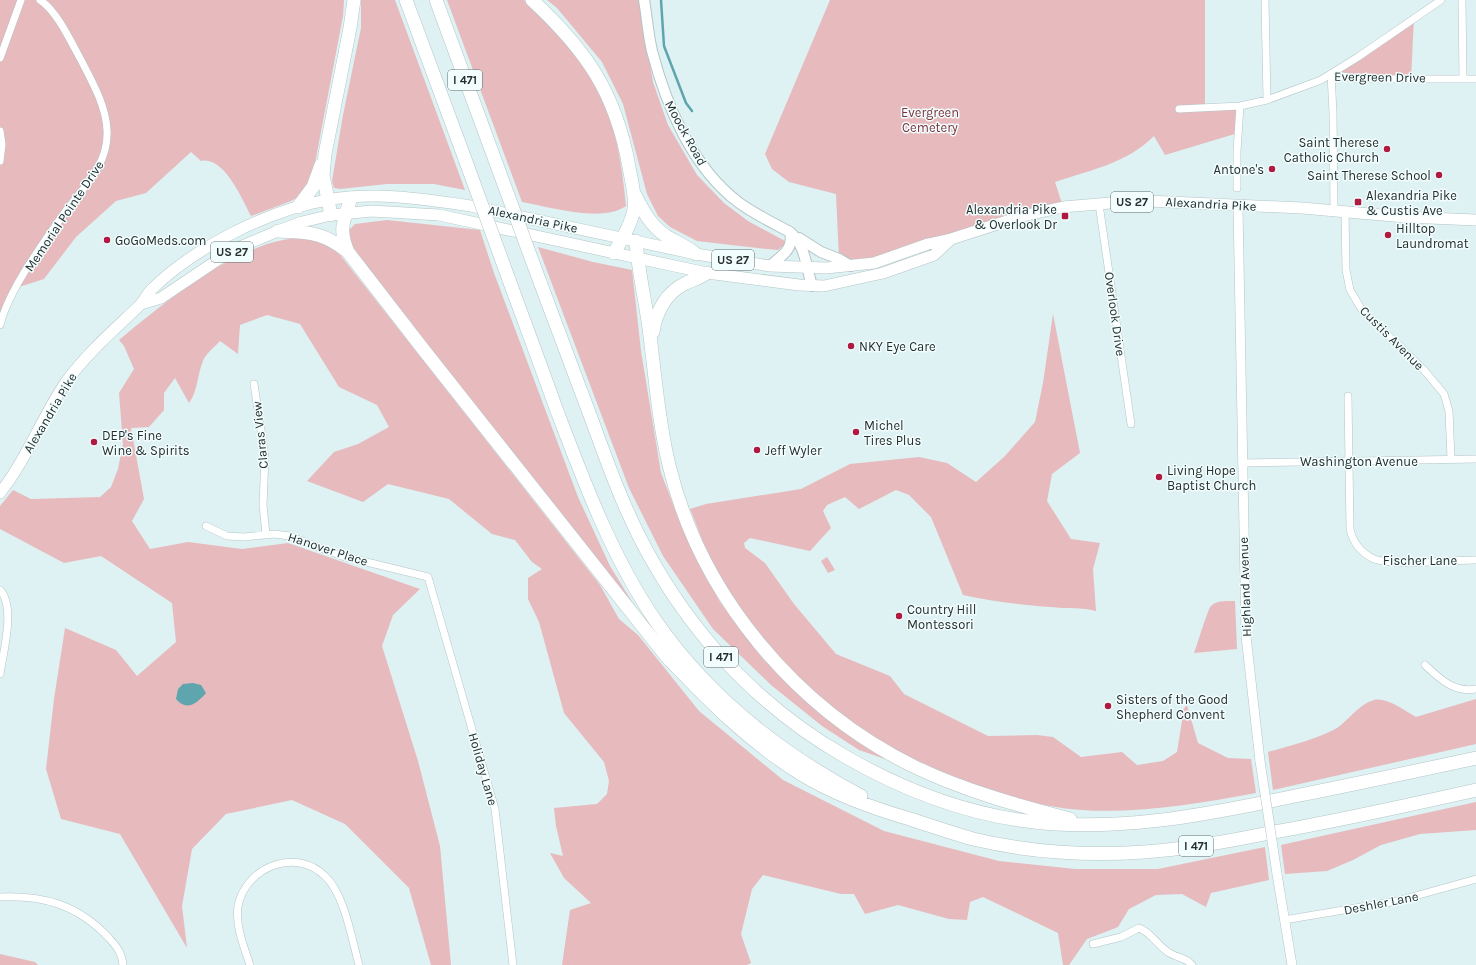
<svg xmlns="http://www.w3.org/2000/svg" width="1476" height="965" viewBox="0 0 1476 965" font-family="Karla,sans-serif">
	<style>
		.green { fill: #e7babd }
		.water { fill: #5ea5ad }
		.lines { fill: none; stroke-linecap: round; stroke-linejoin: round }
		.stream { stroke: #5ea5ad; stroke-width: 2.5 }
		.minor-casing { stroke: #b3c5c7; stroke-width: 8 }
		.tertiary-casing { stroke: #b3c5c7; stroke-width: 10 }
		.secondary-casing { stroke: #b3c5c7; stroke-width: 12 }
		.primary-casing { stroke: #b3c5c7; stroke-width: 12 }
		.motorway-casing { stroke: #b3c5c7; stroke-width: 14 }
		.minor { stroke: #fff; stroke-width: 7 }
		.tertiary { stroke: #fff; stroke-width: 9 }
		.secondary { stroke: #fff; stroke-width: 10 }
		.primary { stroke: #fff; stroke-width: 11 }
		.motorway { stroke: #fff; stroke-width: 13 }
		.tertiary-bridge-casing { stroke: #b3c5c7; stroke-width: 10; stroke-linecap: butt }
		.motorway-bridge-casing { stroke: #b3c5c7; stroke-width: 14; stroke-linecap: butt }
		.tertiary-bridge { stroke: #fff; stroke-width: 9 }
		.motorway-bridge { stroke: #fff; stroke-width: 13 }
		.poi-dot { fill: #ae1a40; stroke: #f2fdfe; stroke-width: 1.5 }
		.labels { text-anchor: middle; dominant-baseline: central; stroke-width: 3; stroke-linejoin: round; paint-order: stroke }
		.shield { fill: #f2fdfe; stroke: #636c6c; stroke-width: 1 }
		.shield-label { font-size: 12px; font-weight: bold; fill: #262e2e }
		.street-label { font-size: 13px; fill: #262e2e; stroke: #f2fdfe }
		.park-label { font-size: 13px; fill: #7d343e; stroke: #f2fdfe }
		.poi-label { font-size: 13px; fill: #262e2e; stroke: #f2fdfe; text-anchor: start }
	</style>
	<rect width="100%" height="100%" fill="#def1f3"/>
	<!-- green -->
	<path class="green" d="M0 0H344L343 16 312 179 303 194 291 201 251 216C242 199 224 156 201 161L191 152 146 193 116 201 76 237 44 279 22 286 14 287 0 315Z
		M361 0H395L465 190 434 184H387L340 189 334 188 332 181 343 115 361 28Z
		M447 0H524C547 22 571 42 588 69 613 107 622 162 626 206 601 223 551 207 522 202Z
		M547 0H639L653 82 668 125 697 175 724 203 748 221 785 241 784 245 778 250 767 249 697 241 670 227 658 216 647 194 623 104 602 62 557 8Z
		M830 0H1205V109L1240 106 1238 133 1165 155 1154 136C1127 163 1091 170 1055 182L1063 207 874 263 839 259 836 194 789 182 772 169 765 154Z
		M1414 18 1411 78 1331 74Z
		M387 220 480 230 494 273 578 497 610 566 645 623 367 269 350 242 348 231 355 224Z
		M298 237 328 243 341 256 600 585 619 619 638 635 699 711 783 780 884 831 999 861 1075 869H1158L1265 847 1269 880 1211 893 1206 907 1182 894 1156 895 1129 909 1118 927 1087 939 1069 965H1063L1058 933 983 897 970 902 967 920 949 919 898 905 865 914 854 894H841L763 875 752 889 741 934 751 963 747 965H562L570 910 591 903 564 878 550 853 563 856 556 826 554 808 597 804 607 794 609 781 604 762 564 713 539 622 528 599V578L542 569 532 562 515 540 492 534 449 499 388 484 363 502 307 481 334 452 358 444 389 427 377 405 339 387 300 324 267 315 240 325 238 354 220 341C215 347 206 353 203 361 197 375 198 391 189 403L175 378 164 393V410L149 427 131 428 144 499 132 521 150 549 188 542 242 549 288 543 420 589 393 615 382 646 418 761 440 846 451 965H431L409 888 345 824 292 800 226 814 192 849 182 906 187 948 120 834 61 819 46 769 54 699 65 628 116 650 137 676 176 642 172 603 101 556 64 563 0 529V506L13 490 31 499 100 497 111 487 118 469 123 444 119 393 134 369 124 346 119 340C163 304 208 266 262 246 273 241 286 240 298 237Z
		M538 247 593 262 632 270 641 351 661 473 682 527 720 602 763 659 818 712 885 759 859 750 822 726 771 685 713 629 663 556 629 488Z
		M1053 314 1080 453 1052 474 1047 501 1071 539 1100 543 1093 569 1096 611C1084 608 1074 608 1062 608 1029 606 995 602 963 595L931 517 909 495 896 490 859 509 845 497 827 505 823 511 831 528 810 551 750 538 744 543 745 548 765 563 794 604 836 654 890 676 904 694 988 736 1037 735 1053 737 1081 757 1122 752 1137 765 1163 761 1177 752 1182 721 1180 713 1187 705 1198 743 1228 758 1251 759 1256 793C1201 803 1138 814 1082 810 1040 807 999 795 961 780 934 769 907 756 881 742 813 705 745 626 710 557 702 542 697 525 690 509L706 504 801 489 850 464 919 457 947 463 976 482 1005 456 1035 422 1043 383Z
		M827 557 835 570 828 573 821 561Z
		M1235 601 1237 649 1194 653C1197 646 1208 608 1211 606 1217 600 1227 601 1235 601Z
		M1476 699V744L1273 790 1268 752C1289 746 1318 739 1337 728 1349 720 1359 704 1374 700 1387 697 1405 711 1416 717Z
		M1476 802V830L1420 834 1381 845 1353 860 1327 871 1285 874 1281 845Z
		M0 954 35 962 38 965H0Z"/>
	<!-- water -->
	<path class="water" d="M193 683 201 685 206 693C197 703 187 712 176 699L178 689 183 684Z"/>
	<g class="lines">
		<!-- stream -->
		<path class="stream" d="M661 0 664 46 686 103 692 111"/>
		<defs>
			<path id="minor" d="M1265 0 1267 100
				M1462 0 1463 79
				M0 58 21 0
				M1331 74 1358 79H1476
				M1331 74 1333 113 1334 210
				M1179 109 1240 106 1267 100 1321 80 1358 57 1441 0
				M0 131 2 144 0 161
				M1237 188V151L1240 106
				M1099 204 1131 424
				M1345 210 1346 270 1350 290 1362 310 1424 370 1444 394 1449 411 1451 459
				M0 325C9 289 44 242 65 212 84 187 109 164 107 130 106 106 92 81 81 60 71 42 57 11 40 0
				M254 384 265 457 263 505 266 534
				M1348 396 1350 529C1353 543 1361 553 1374 559 1392 566 1454 560 1476 560
				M1242 463 1476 459
				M206 526 227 536 244 537 275 534 289 536 342 556 428 577 495 809 513 965
				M0 590C16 607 3 653 0 674
				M1425 665C1440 679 1454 693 1476 689
				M0 897C44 895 78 905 109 938 117 947 122 953 123 965
				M1284 920 1397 901 1476 879
				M1093 944 1121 937 1139 928C1152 933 1157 945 1168 952 1176 958 1186 957 1192 965
				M250 965C244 947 235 925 238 906 246 866 297 847 326 877 345 896 352 940 359 965"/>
			<path id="tertiary" d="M1238 207 1246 636 1260 761
				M1277 874 1292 965"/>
			<path id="secondary" d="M644 0C647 17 648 34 652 51 666 105 692 167 738 202 754 214 773 223 790 232 806 246 806 267 812 286
				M799 238 821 252 839 259 851 266
				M770 266C782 255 794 250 790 232"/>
			<path id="primary" d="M141 304 161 298 219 259 242 246 278 231 302 222 331 215 372 211 439 215 707 273 799 285 824 286 883 273 934 255 950 240
				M0 493C27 459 42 417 66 382 87 353 114 330 139 306 144 301 147 294 152 289 195 247 269 210 327 200 374 191 425 199 471 206L696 254 770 266 826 268 874 263 928 244 951 239 1023 216 1063 207 1110 203 1148 201 1302 208 1405 217 1476 220"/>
			<path id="motorway" d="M406 0 465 159
				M436 0 495 160
				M532 0C586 50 616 93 629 167 631 180 636 195 634 209 631 225 622 239 614 253
				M635 195C643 211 651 226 666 236 676 242 686 246 696 254
				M351 198C344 220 338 229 348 252L423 349 666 656C708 700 749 742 801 774 835 795 872 808 910 819 931 826 952 833 973 839 1028 852 1087 856 1144 852 1188 849 1231 841 1274 832 1341 820 1409 805 1476 790
				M298 207 313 187 321 165
				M331 215 323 175 325 154 350 28 354 0
				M278 231C309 233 321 231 347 251
				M636 241C638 270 645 299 649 328 655 373 658 420 669 465 700 595 796 709 915 767 965 791 1017 805 1070 819
				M508 277C524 321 541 366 557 411 584 482 612 557 655 620 708 697 780 753 861 796
				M540 282C558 330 576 378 594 426 611 473 628 519 653 562 699 643 765 711 846 757 900 788 958 811 1019 820 1111 834 1205 815 1295 796 1355 784 1416 771 1476 758
				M653 332C656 312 666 293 684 284 692 280 700 278 707 273"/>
		</defs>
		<!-- minor casing -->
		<use href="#minor" class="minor-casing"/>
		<!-- tertiary casing -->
		<use href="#tertiary" class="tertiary-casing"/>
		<!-- secondary casing -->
		<use href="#secondary" class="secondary-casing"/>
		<!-- primary casing -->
		<use href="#primary" class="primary-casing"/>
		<!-- motorway casing -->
		<use href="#motorway" class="motorway-casing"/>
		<!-- minor -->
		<use href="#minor" class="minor"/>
		<!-- tertiary -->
		<use href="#tertiary" class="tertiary"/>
		<!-- secondary -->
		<use href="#secondary" class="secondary"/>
		<!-- primary -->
		<use href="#primary" class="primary"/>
		<!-- motorway -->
		<use href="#motorway" class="motorway"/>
		<defs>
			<path id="tertiary-bridge" d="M1260 761 1277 874"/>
			<path id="motorway-bridge" d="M465 159 508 277
				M495 160 540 282"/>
		</defs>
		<!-- tertiary-bridge casing -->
		<use href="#tertiary-bridge" class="tertiary-bridge-casing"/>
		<!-- motorway-bridge casing -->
		<use href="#motorway-bridge" class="motorway-bridge-casing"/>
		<!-- tertiary-bridge -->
		<use href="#tertiary-bridge" class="tertiary-bridge"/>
		<!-- motorway-bridge -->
		<use href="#motorway-bridge" class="motorway-bridge"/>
	</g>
	<!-- markers -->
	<g class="poi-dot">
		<circle cx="1387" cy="149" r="4"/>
		<circle cx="1272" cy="169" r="4"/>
		<circle cx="1439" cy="175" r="4"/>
		<rect x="1354" y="198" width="8" height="8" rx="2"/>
		<rect x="1061" y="212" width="8" height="8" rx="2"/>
		<circle cx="1388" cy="235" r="4"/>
		<circle cx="107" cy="240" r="4"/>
		<circle cx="851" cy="346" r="4"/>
		<circle cx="856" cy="432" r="4"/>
		<circle cx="94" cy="442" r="4"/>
		<circle cx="757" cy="450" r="4"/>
		<circle cx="1159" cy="477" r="4"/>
		<circle cx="899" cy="616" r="4"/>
		<circle cx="1108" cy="706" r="4"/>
	</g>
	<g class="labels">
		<!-- shield labels -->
		<g class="shield">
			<rect x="448" y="70" width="34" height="20" rx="3"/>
			<rect x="1111" y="192" width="42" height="20" rx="3"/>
			<rect x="211" y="242" width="42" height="20" rx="3"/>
			<rect x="712" y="250" width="42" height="20" rx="3"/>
			<rect x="704" y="647" width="34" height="20" rx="3"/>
			<rect x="1179" y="836" width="34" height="20" rx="3"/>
		</g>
		<g class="shield-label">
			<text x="465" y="80">I 471</text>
			<text x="1132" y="202">US 27</text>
			<text x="232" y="252">US 27</text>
			<text x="733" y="260">US 27</text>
			<text x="721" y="657">I 471</text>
			<text x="1196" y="846">I 471</text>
		</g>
		<!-- street labels -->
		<g class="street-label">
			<text transform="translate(1380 77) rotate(1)">Evergreen Drive</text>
			<text transform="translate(686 133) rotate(61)">Moock Road</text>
			<text transform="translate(1211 204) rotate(3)">Alexandria Pike</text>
			<text transform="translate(64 216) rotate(-56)">Memorial Pointe Drive</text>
			<text transform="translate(533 219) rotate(12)">Alexandria Pike</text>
			<text transform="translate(1115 314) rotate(82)">Overlook Drive</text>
			<text transform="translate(1392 338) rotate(45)">Custis Avenue</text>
			<text transform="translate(50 413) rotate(-59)">Alexandria Pike</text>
			<text transform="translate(260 435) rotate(-96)">Claras View</text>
			<text x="1359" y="461">Washington Avenue</text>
			<text transform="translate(328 549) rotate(18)">Hanover Place</text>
			<text x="1420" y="560">Fischer Lane</text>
			<text transform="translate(1245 587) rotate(-92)">Highland Avenue</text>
			<text transform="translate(483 769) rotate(74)">Holiday Lane</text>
			<text transform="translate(1381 903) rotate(-11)">Deshler Lane</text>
		</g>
		<!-- park labels -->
		<g class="park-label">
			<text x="930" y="112">Evergreen<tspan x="930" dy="15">Cemetery</tspan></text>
		</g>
		<!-- poi labels -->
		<g class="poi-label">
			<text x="1379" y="142" text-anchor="end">Saint Therese<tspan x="1379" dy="15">Catholic Church</tspan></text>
			<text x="1264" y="169" text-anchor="end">Antone's</text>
			<text x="1431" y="175" text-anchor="end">Saint Therese School</text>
			<text x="1366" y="195">Alexandria Pike<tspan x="1366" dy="15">&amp; Custis Ave</tspan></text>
			<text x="1057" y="209" text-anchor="end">Alexandria Pike<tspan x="1057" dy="15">&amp; Overlook Dr</tspan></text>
			<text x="1396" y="228">Hilltop<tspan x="1396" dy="15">Laundromat</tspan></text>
			<text x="115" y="240">GoGoMeds.com</text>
			<text x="859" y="346">NKY Eye Care</text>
			<text x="864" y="425">Michel<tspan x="864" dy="15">Tires Plus</tspan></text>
			<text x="102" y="435">DEP's Fine<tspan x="102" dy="15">Wine &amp; Spirits</tspan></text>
			<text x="765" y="450">Jeff Wyler</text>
			<text x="1167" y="470">Living Hope<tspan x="1167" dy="15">Baptist Church</tspan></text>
			<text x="907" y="609">Country Hill<tspan x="907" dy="15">Montessori</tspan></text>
			<text x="1116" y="699">Sisters of the Good<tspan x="1116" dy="15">Shepherd Convent</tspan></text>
		</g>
	</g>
</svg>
